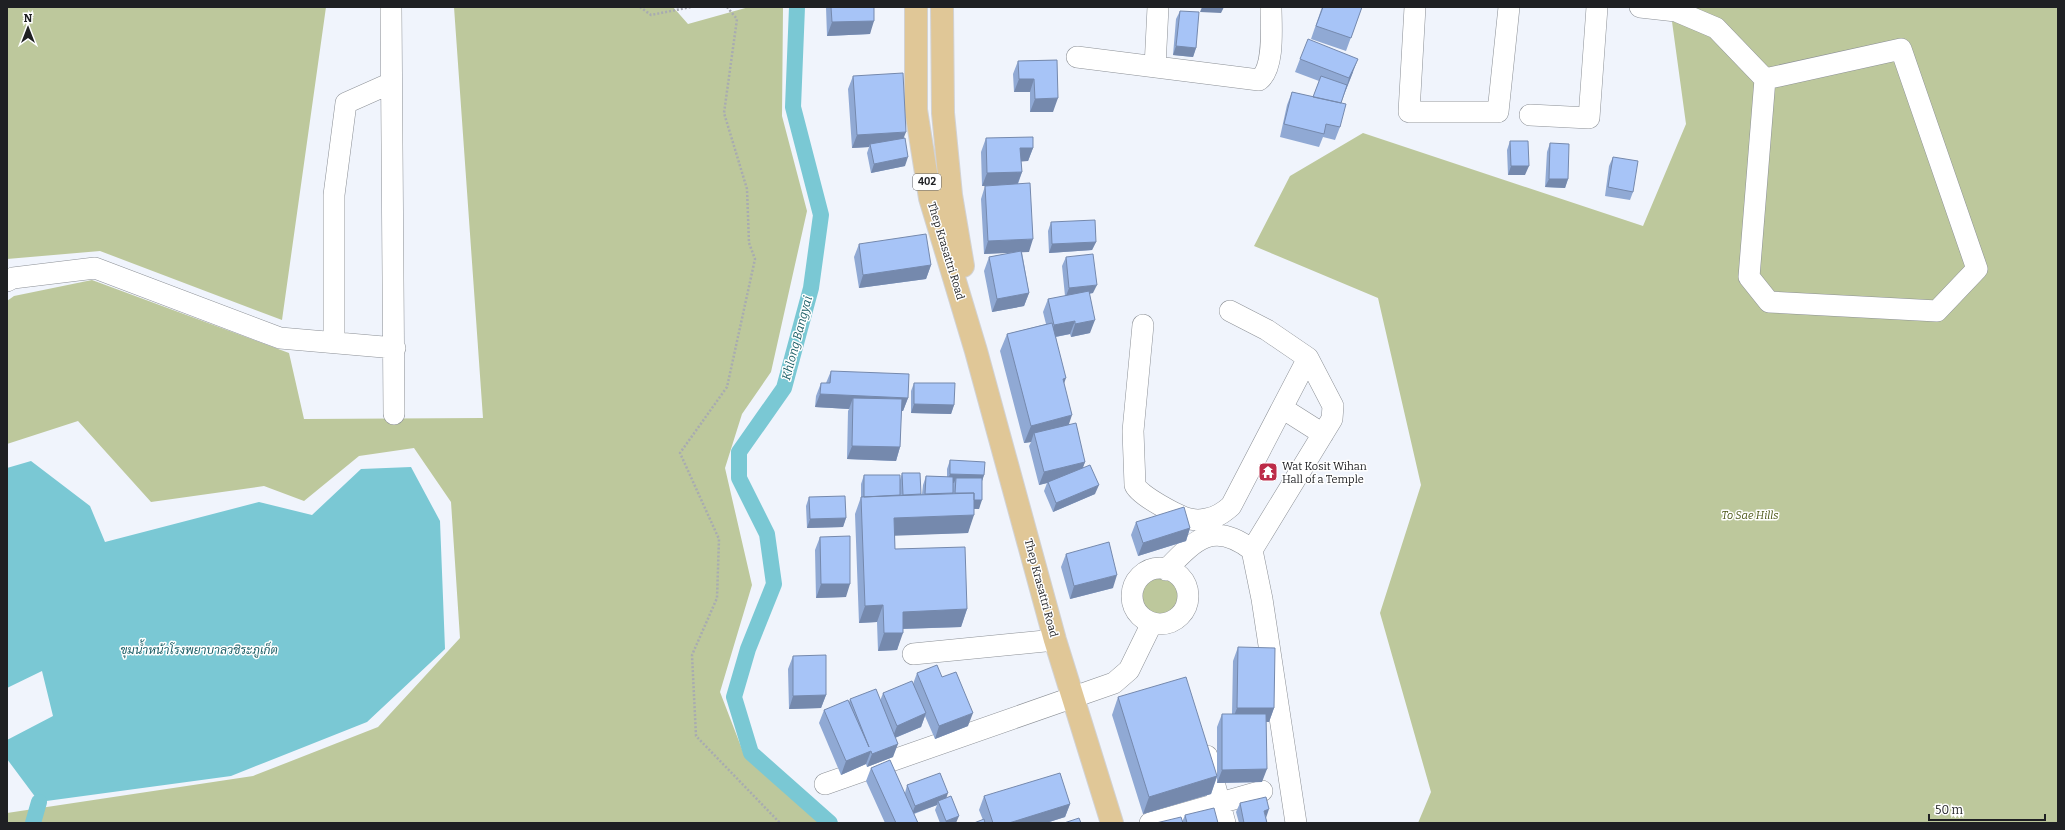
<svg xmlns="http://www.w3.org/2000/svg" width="2065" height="830" viewBox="0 0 2065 830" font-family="Bitter,Sarabun,serif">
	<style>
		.green { fill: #bdc89c }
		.water { fill: #7ac8d4 }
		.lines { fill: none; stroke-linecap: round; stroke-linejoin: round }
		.canal { stroke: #7ac8d4; stroke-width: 16 }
		.minor-casing { stroke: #8c9096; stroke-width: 22 }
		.major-casing { stroke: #d2d2d3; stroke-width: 24 }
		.path { stroke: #a8abb1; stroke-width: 2.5; stroke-dasharray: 2 2; stroke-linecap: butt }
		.minor { stroke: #fff; stroke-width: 21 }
		.major { stroke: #e0c797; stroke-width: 22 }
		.wall { fill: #90a9d4 }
		.shaded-wall { fill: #7589ad }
		.building { fill: #a7c4f7; stroke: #7589ad }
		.labels { text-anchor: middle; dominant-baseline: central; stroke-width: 3; stroke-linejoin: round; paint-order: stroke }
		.shield { fill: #fff; stroke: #626365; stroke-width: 1 }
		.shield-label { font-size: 10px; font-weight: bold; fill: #1f2023 }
		.street-label { font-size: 11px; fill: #1f2023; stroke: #fff }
		.poi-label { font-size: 11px; fill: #1f2023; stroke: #fff; text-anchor: start }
		.park-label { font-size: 11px; font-style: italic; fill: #4b5616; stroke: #fff }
		.water-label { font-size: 12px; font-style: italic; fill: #1c5e66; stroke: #fff }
	</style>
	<rect width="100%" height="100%" fill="#f0f4fc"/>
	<!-- green -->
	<path class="green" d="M7 7H326L282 320 100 251 7 259Z
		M454 7H673L688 24 749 7H783L782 116 807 211 771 372 742 414 725 468 752 585 720 692 745 757 819 823H7V813L253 776 378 727 460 638 451 502 414 448 359 456 304 501 264 486 151 502 78 421 7 444V301L14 296 92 280 289 353 304 419 483 418Z
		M1670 7H2058V823H1418L1431 792 1380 613 1421 485 1378 298 1254 246 1290 176 1363 133 1643 226 1686 124Z
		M1140 596a21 21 0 1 1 42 0a21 21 0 1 1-42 0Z"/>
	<!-- water -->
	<path class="water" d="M31 461 90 506 105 542 259 502 312 515 361 469 411 467 440 521 445 649 367 722 231 776 39 802 7 759V740L53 716 42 671 7 688V468Z"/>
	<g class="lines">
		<!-- canal -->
		<path class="canal" d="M797 7 793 107 821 215 811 288 784 388 739 452V478L767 534 774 584 748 649 734 697 751 753 830 823
			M33 823 39 802"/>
		<defs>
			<path id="minor" d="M391 7 394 414
				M1415 7 1409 112H1498L1509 7
				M1640 7 1676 11 1716 28 1765 79 1749 277 1769 302 1937 311 1977 269 1901 49 1765 79
				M1077 57 1259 80C1275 68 1271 26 1271 7
				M1155 67 1158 7
				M1530 115 1589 118 1597 7
				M7 281 13 278 95 268 280 338 395 348
				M1230 311 1267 330 1308 358 1333 406 1332 419 1252 550
				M1143 325 1133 431 1135 485C1138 495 1180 517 1190 519 1194 520 1202 520 1206 519 1216 518 1223 513 1231 506L1308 358
				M334 342V195L346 103 391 83
				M1282 408 1323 434
				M1132 596a28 28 0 1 1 56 0a28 28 0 1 1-56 0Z
				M1166 570C1195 540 1213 520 1252 550L1262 599 1296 823
				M913 654 1055 640
				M1207 756 1225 823
				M825 784 1114 683 1129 670 1152 623
				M1150 823 1262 791"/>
			<path id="major" d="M916 7V110L930 198 976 351 1055 640 1112 823
				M942 7 943 113 951 195 963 266"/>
		</defs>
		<!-- minor casing -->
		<use href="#minor" class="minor-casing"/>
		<!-- major casing -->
		<use href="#major" class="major-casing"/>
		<!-- path -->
		<path class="path" d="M640 7 651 15 691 7
			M727 7 737 19 724 113 747 189 749 243 755 259 727 387 680 453 719 539 717 598 692 655 696 736 780 823"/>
		<!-- minor -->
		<use href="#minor" class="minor"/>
		<!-- major -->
		<use href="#major" class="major"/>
	</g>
	<!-- wall -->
	<path class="wall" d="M826 7H874L870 34 827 36Z
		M1322 7H1362L1346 51 1311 39Z
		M1180 11 1196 48 1193 57 1173 55 1176 19Z
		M1300 59 1353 72 1341 103 1340 127 1335 140 1323 137 1319 147 1280 137 1287 105 1292 92 1313 97 1319 81 1295 72Z
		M1057 60 1053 112H1030V92H1014L1013 74 1018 61Z
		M853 76 904 138 905 166 871 173 867 153 869 147 852 148 848 89Z
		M986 138 1033 148 1028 161H1021L1022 172 1018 184 1029 252H1022L1029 293 1024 306 992 312 984 271 989 257 1016 252 984 254 981 199 985 186H982L981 152Z
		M1510 141 1525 175H1508L1507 150Z
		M1550 143 1568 179 1565 188 1545 187 1547 152Z
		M1613 157 1633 192 1630 200 1605 196 1609 166Z
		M1051 222 1096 242 1092 250 1049 253 1048 231Z
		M859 244 931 265 926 279 859 288 854 257Z
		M1066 257 1093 293 1089 294 1090 333 1071 337 1070 334 1056 337 1064 384 1069 425 1085 462 1083 467 1095 494 1053 512 1044 491 1047 483 1039 485 1029 446 1031 442 1024 443 1000 351 1007 334 1046 324 1043 312 1048 299 1065 296 1062 266Z
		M831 371 908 398 903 411H901L900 447 896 461 847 459 848 411 849 409 815 407 816 396 821 383H826Z
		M914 383 954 405 951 414 911 413V391Z
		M950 460 984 475 982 481 979 509H974L968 533 895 535V549L967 609 961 627 903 629 897 650 878 651 877 622 859 623 855 514 861 497V484L864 475 900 480 902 473 921 494H922L923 485 926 476 947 477V469Z
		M809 497 846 518 843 527 807 528 806 506Z
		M1136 522 1190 528 1186 541 1138 556 1131 535Z
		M820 537 846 597 816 598 815 550Z
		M1066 554 1113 588 1070 599 1061 567Z
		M1238 647 1274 708 1269 722 1266 721 1262 782 1217 783V777L1211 794 1143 814 1112 715 1118 697 1217 776V727L1222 714H1232L1233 661Z
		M793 656 826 695 821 708 789 709 788 669Z
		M917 673 942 677 968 726 935 739 925 716 921 727 895 738 893 757 867 767 866 764 841 775 819 723 824 710 849 702 850 699 880 701 883 693 913 684Z
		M871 768 905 793 907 785 946 798 956 823H940L935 810 937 805 914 814 918 823H885L866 781Z
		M984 796 1070 804 1065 817 1046 823H974L983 820 979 810Z
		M1240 803 1266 818 1267 823H1239L1236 812Z
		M1185 815 1218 823H1156L1182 822Z"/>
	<!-- shaded-wall -->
	<path class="shaded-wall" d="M1178 7H1196V8Z
		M1202 7H1224L1221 13 1200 12Z
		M874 21 870 34 827 36 832 22Z
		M1176 46 1196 48 1193 57 1173 55Z
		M1358 59 1353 72 1345 92 1349 78Z
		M1019 79H1034L1030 92H1014Z
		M1058 98 1053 112H1030L1035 99Z
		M906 132 901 145 870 144 869 147 852 148 857 135Z
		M1020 148H1033L1028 161 1015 162Z
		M908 157 905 166 871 173 874 164Z
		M1511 166H1529L1525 175H1508Z
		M1022 172 1017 185 982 186 987 173Z
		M1549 179H1568L1565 188 1545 187Z
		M1033 239 1029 252 984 254 988 241Z
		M1096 242 1092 250 1049 253 1052 244Z
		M931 265 926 279 859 288 863 275Z
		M1097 285 1093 293 1066 296 1069 288Z
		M1029 293 1024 306 992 312 997 299Z
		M1095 320 1090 333 1071 337 1075 324Z
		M1075 321 1070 334 1049 338 1054 325Z
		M1066 378 1060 395 1063 379Z
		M820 394 908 398 903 411 853 409V398L849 409 815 407Z
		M914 404 954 405 951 414 911 413Z
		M1072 415 1066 433H1034L1031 442 1024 443 1031 426Z
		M852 446 900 447 896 461 847 459Z
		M1085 462 1080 475 1039 485 1044 472Z
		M950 474 984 475 981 484 956 478 954 483H946Z
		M1099 485 1095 494 1053 512 1056 503Z
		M955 499 982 500 979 509 952 508Z
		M974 515 968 533 888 536 894 518Z
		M846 518 843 527 807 528 810 519Z
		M1190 528 1186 541 1138 556 1143 543Z
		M1117 575 1113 588 1070 599 1074 586Z
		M821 584H850L846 597 816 598Z
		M883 605 877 622 859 623 865 606Z
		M967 609 961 627 896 629 903 612Z
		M884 633H903L897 650 878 651Z
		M826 695 821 708 789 709 793 696Z
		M1237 708H1274L1269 722 1232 721Z
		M926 713 921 727 892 739 897 726Z
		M973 713 968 726 935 739 939 726Z
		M898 744 893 757 867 767 872 754Z
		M871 751 866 764 841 775 846 761Z
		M1267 769 1262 782 1217 783 1222 770Z
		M1217 776 1211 794 1143 814 1149 797Z
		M948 793 945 802 938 801 937 805 912 814 915 806Z
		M1070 804 1065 817 1046 823H1009Z
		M1269 809 1266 818 1264 811Z
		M959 816 956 823H945L946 821Z"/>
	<!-- building -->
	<path class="building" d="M831 7H874V21L832 22Z
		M1323 7H1362L1351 38 1316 26Z
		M1180 11 1199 12 1196 48 1176 46Z
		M1308 39 1358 59 1349 78 1300 59Z
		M1057 60 1058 98 1035 99 1034 79H1019L1018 61Z
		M903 73 906 132 857 135 853 76Z
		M1321 76 1347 85 1341 103 1313 97Z
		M1292 92 1346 104 1340 127 1326 124 1324 134 1284 124Z
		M1033 137V148H1020L1022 172 987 173 986 138Z
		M905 138 908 157 874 164 870 144Z
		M1510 141H1528L1529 166H1511Z
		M1550 143 1569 144 1568 179H1549Z
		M1613 157 1638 161 1633 192 1608 187Z
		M1030 183 1033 239 988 241 985 186Z
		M1095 220 1096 242 1052 244 1051 222Z
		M926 234 931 265 863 275 859 244Z
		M1021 251 1029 293 997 299 989 257Z
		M1093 254 1097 285 1069 288 1066 257Z
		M1089 291 1095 320 1075 324V321L1054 325 1048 299Z
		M1052 323 1066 378 1063 379 1072 415 1031 426 1007 334Z
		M831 371 909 374 908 398 820 394 821 383H830Z
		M914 383H955L954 405 914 404Z
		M853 398 902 399 900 447 852 446Z
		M1076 423 1085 462 1044 472 1034 433Z
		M950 460 985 462 984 475 950 474Z
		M1090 465 1099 485 1056 503 1048 482Z
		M902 473H920L921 494 903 495Z
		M864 475H900V495L864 497Z
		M926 476 953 477V493L925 494Z
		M956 478H982V500H974V493H955Z
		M974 493V515L894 518 895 549 965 547 967 609 903 612V633H884L883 605 865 606 861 497Z
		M845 496 846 518 810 519 809 497Z
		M1184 507 1190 528 1143 543 1136 522Z
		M850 536V584H821L820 537Z
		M1109 542 1117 575 1074 586 1066 554Z
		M1238 647 1275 648 1274 708H1237Z
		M826 655V695L793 696V656Z
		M937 665 942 677 956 672 973 713 939 726 917 673Z
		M1186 677 1217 776 1149 797 1118 697Z
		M912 681 926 713 897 726 883 693Z
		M876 689 898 744 872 754 871 751 846 761 824 710 848 700 869 747 850 699Z
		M1222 714H1266L1267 769 1222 770Z
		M890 760 918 823H896L871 768Z
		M940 773 948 793 915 806 907 785Z
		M1060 773 1070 804 1009 823H993L984 796Z
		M951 796 959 816 946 821 938 801Z
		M1266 797 1269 809 1264 811 1267 823H1244L1240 803Z
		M1214 808 1218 823H1187L1185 815Z
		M1181 817 1183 823H1156Z
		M1079 818 1081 823H1064Z
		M984 819 985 823H974Z"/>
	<!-- icons -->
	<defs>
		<symbol id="temple-square" viewBox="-11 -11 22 22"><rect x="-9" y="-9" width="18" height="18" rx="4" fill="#bc2b48" stroke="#fff"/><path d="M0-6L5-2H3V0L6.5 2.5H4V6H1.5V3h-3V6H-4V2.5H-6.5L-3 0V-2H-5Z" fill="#fff"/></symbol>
	</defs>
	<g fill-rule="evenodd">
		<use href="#temple-square" x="1257" y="461" width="22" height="22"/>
	</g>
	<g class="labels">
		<!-- shield labels -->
		<rect class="shield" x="913" y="174" width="28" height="16" rx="3"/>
		<g class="shield-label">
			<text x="927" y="182">402</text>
		</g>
		<!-- street labels -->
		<g class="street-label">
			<text transform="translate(946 251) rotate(73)">Thep Krasattri Road</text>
			<text transform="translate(1041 588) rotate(75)">Thep Krasattri Road</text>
		</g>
		<!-- poi labels -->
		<g class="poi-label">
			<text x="1282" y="466">Wat Kosit Wihan<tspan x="1282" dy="13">Hall of a Temple</tspan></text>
		</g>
		<!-- park labels -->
		<g class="park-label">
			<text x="1750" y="515">To Sae Hills</text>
		</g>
		<!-- water labels -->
		<g class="water-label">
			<text transform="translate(797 338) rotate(-75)">Khlong Bangyai</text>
			<text x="199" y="650">ขุมน้ำหน้าโรงพยาบาลวชิระภูเก็ต</text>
		</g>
	</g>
	<!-- border -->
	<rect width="2065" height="830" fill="none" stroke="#1f2023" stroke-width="16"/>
	<!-- north arrow -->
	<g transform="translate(28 28)" stroke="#ffffff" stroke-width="3" paint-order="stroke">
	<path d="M0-3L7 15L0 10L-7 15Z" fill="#1f2023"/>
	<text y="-6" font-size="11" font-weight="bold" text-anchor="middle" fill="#1f2023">N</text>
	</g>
	<!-- scale -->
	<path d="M1929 814v6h116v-6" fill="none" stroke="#1f2023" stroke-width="2"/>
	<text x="1935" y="814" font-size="12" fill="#1f2023" stroke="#ffffff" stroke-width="3" paint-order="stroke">50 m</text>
</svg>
